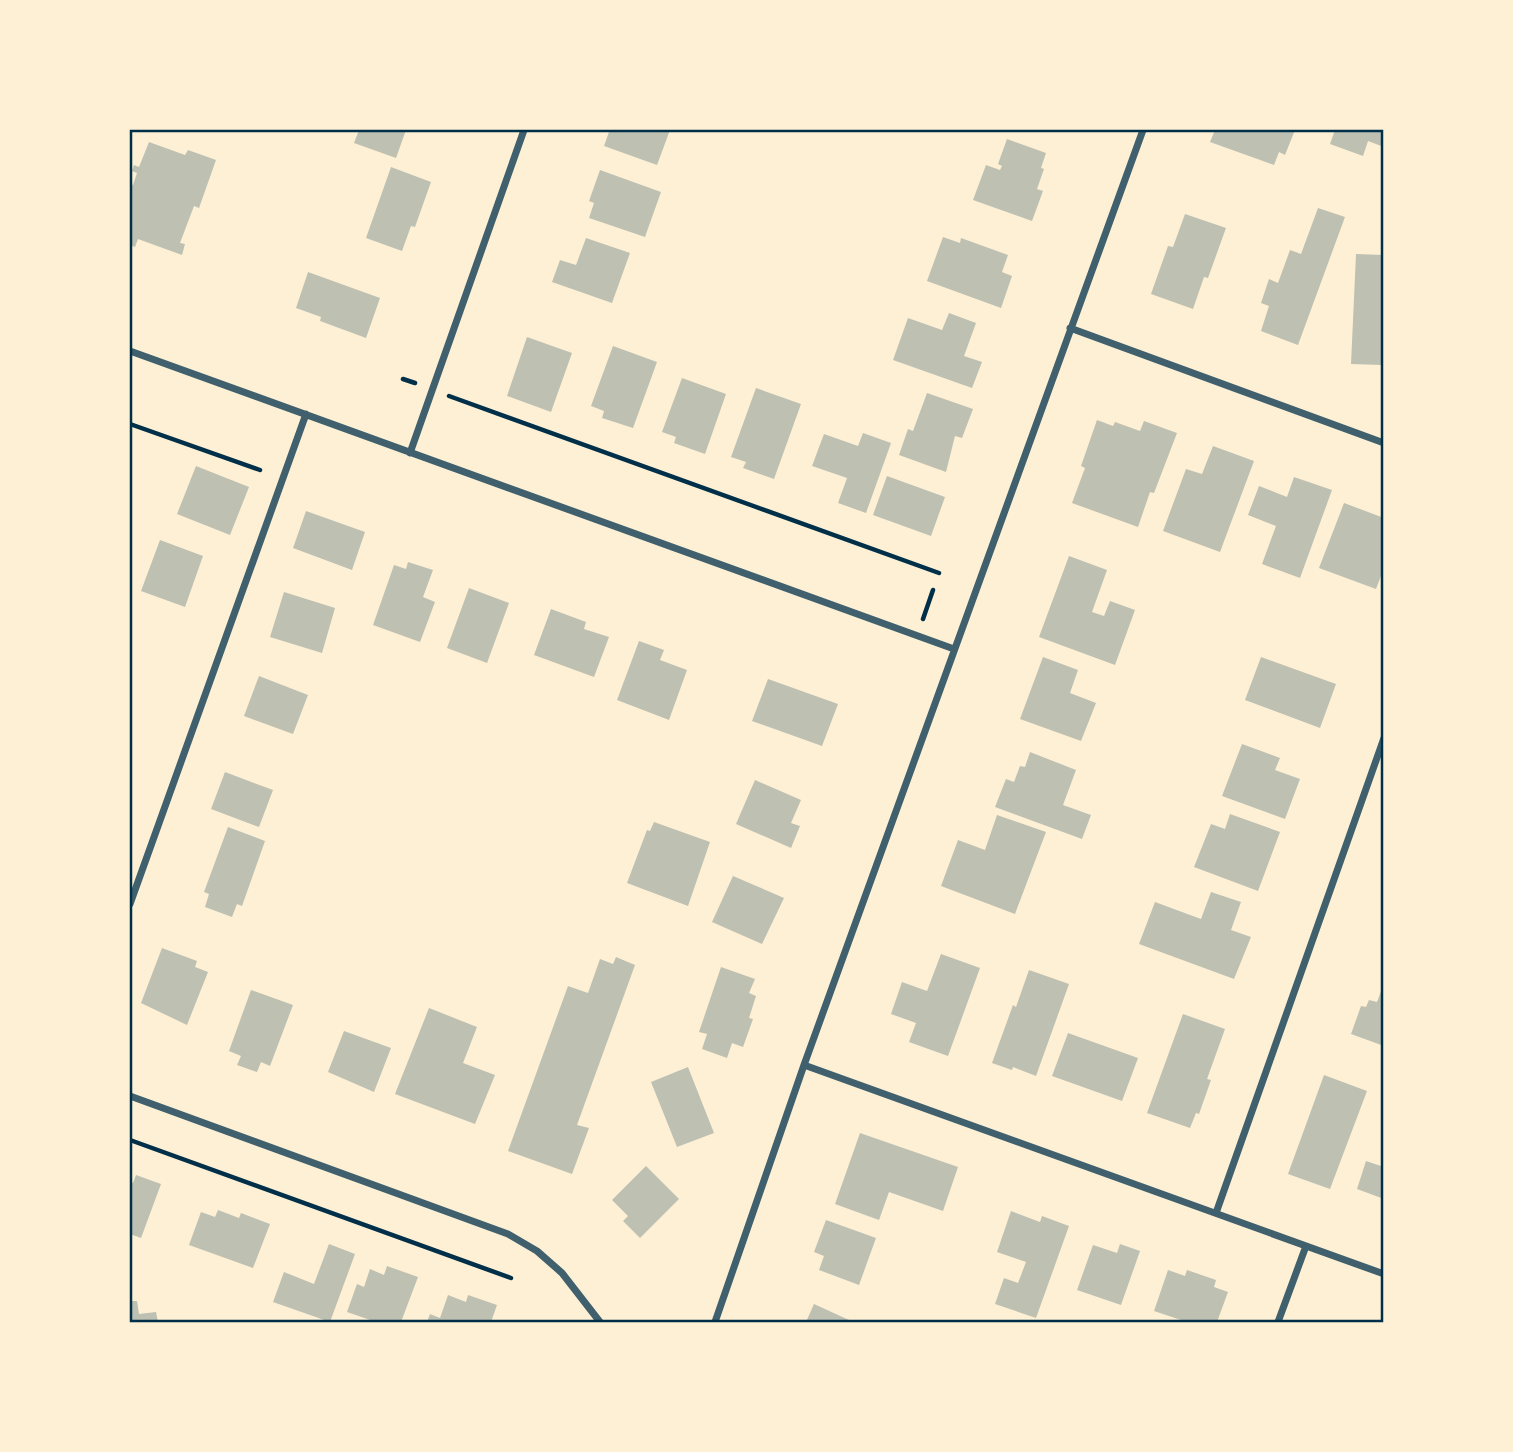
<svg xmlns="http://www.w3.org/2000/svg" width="1513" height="1452" viewBox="0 0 1513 1452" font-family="Lora,serif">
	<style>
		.building { fill: #bec0b2 }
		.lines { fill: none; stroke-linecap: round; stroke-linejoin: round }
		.path { stroke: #003049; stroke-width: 4.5 }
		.minor { stroke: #3f606c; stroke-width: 7 }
		.neatline { fill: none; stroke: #003049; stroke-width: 2.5 }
	</style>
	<rect width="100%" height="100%" fill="#fdf0d5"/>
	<!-- building -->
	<path class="building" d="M359 130H406L396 158 354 143Z
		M603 130H670L657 165 604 146 609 132Z
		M1215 130H1295L1285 155 1279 152 1274 165 1210 142Z
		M1335 130H1384V147L1368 141 1363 156 1330 144Z
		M1007 139 1046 153 1041 168 1044 169 1037 189 1043 191 1032 221 973 200 986 165 1000 170 1002 166 998 164Z
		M149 142 185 155 188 150 216 160 199 208 194 206 180 243 185 244 182 255 138 239 135 247 130 245V184L133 185 137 173 132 171 134 165 139 167Z
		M391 167 431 182 415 227 411 226 402 251 366 238Z
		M600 170 661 192 645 237 589 218 594 203 589 201Z
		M1318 208 1345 217 1298 345 1261 331 1269 306 1261 303 1269 279 1278 283 1290 250 1301 254Z
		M1185 214 1226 228 1208 278 1204 277 1193 309 1151 294 1168 246 1173 247Z
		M943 237 960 243 961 238 1008 255 1002 272 1012 276 1001 308 927 281Z
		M586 238 630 253 612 303 552 282 560 260 576 265Z
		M1356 254 1384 255 1382 365 1351 364Z
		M308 272 380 298 366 338 320 321 321 317 296 308Z
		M949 313 976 323 964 356 982 362 972 388 893 360 908 318 942 330Z
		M527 337 572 353 551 412 507 396Z
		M613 346 657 362 633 428 602 418 604 411 591 406Z
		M682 378 726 394 705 454 674 443 676 437 662 432Z
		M756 388 801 404 774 479 743 468 746 462 731 457Z
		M927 393 973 409 962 438 955 436 946 472 899 455 908 429 913 431Z
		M1097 420 1113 426 1115 422 1140 431 1144 421 1177 433 1154 493 1150 492 1138 527 1072 503 1085 468 1081 466Z
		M863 433 891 443 866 513 838 503 847 478 812 466 824 434 858 446Z
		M1213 446 1254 461 1220 552 1163 531 1186 469 1202 474Z
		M196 466 249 487 230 535 177 514Z
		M887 476 945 497 931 536 873 515Z
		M1294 477 1332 490 1300 578 1262 564 1276 526 1248 515 1259 486 1287 497Z
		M1344 503 1384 518V535L1381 541 1384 542V568L1376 589 1319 568Z
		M306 511 365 532 352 570 293 548Z
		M160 540 203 556 185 607 141 591Z
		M1069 556 1107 570 1092 612 1104 616 1110 601 1135 610 1115 665 1039 637Z
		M408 562 433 570 423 597 435 602 420 642 373 625 394 565 406 569Z
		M469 588 509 603 487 663 447 648Z
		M284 592 335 608 322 653 270 637Z
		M551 609 586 622 584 629 609 637 594 677 534 655Z
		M639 641 664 650 660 660 687 670 669 720 617 700Z
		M1043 657 1078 670 1070 693 1096 703 1081 741 1020 719Z
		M1261 657 1336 684 1320 728 1245 700Z
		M259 676 308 695 293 734 244 716Z
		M768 679 838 704 822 746 752 721Z
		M1242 744 1280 758 1275 770 1300 779 1285 819 1222 796Z
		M1030 752 1076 770 1063 805 1091 815 1082 839 995 807 1006 779 1014 782 1020 766 1025 767Z
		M225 772 273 790 259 827 211 809Z
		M755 780 801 800 791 823 800 826 791 848 736 824Z
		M1230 814 1280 832 1258 891 1194 867 1211 824 1225 829Z
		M997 815 1046 832 1015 914 941 886 958 840 985 850Z
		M654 822 710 842 688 906 627 883 647 830 650 831Z
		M228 827 265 841 242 906 237 904 232 917 205 907 209 894 204 892Z
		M733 876 784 898 762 944 712 922Z
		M1211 892 1241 902 1231 930 1251 937 1234 979 1139 944 1155 902 1201 919Z
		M162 948 197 961 195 967 208 972 187 1025 141 1003Z
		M941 954 980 968 948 1056 909 1042 916 1023 891 1014 902 982 927 991Z
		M616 957 635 965 577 1125 589 1128 572 1174 508 1151 568 986 588 993 600 959 613 964Z
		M721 967 755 979 749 993 756 996 749 1018 753 1019 743 1047 732 1043 727 1058 702 1049 707 1034 699 1032Z
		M1029 970 1069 984 1036 1076 1013 1067 1012 1070 992 1063 1013 1005 1016 1007Z
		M1383 986H1384V1046L1351 1034 1361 1006 1366 1007 1369 1000 1377 1002Z
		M251 990 293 1005 270 1066 261 1062 257 1072 237 1065 241 1056 229 1051Z
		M429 1008 477 1027 463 1063 495 1075 475 1124 395 1094Z
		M1183 1014 1225 1029 1207 1079 1211 1080 1199 1114 1196 1113 1190 1128 1147 1113Z
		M344 1031 391 1048 374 1092 328 1072Z
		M1068 1033 1138 1058 1122 1101 1052 1076Z
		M688 1067 714 1133 677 1147 651 1082Z
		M1324 1075 1367 1091 1330 1189 1288 1174Z
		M860 1133 958 1167 943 1211 889 1192 879 1220 835 1204Z
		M1366 1161 1384 1167V1199L1357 1189Z
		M646 1166 679 1199 640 1238 623 1221 628 1216 612 1200Z
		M136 1175 161 1184 141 1238 130 1234V1182L133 1183Z
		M218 1210 239 1218 241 1213 270 1224 253 1268 189 1245 201 1212 215 1217Z
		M1011 1211 1040 1222 1042 1216 1069 1226 1036 1318 995 1304 1004 1278 1018 1283 1026 1262 997 1252Z
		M826 1220 876 1238 859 1285 819 1270 824 1256 814 1252Z
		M329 1244 355 1254 330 1322 273 1302 284 1272 314 1284Z
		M1120 1244 1140 1251 1121 1305 1077 1290 1093 1245 1117 1253Z
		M387 1266 418 1277 401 1322H376L347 1312 357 1284 364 1287 370 1269 384 1275Z
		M1168 1270 1185 1276 1187 1270 1216 1280 1214 1287 1228 1292 1217 1322H1187L1154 1311Z
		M448 1295 466 1302 468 1295 497 1305 491 1322H427L430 1314 440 1318Z
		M130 1301H137L139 1314 156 1312 158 1322H130Z
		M814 1304 849 1320 848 1322H806Z"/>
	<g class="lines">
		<!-- path -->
		<path class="path" d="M403 379 415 383
			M449 396 939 573
			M130 424 260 470
			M923 619 933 590
			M130 1140 511 1278"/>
		<!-- minor -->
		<path class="minor" d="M1070 328 1384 443
			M130 351 954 649
			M410 453 524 130
			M130 904 306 414
			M804 1065 1384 1274
			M130 1096 508 1234 537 1251 562 1273 600 1322
			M1216 1213 1384 738
			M715 1322 804 1065 1143 130
			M1278 1322 1306 1246"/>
	</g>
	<!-- border -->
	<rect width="1513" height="1452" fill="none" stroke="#fdf0d5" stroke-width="262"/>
	<rect x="131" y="131" width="1251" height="1190" class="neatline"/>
</svg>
